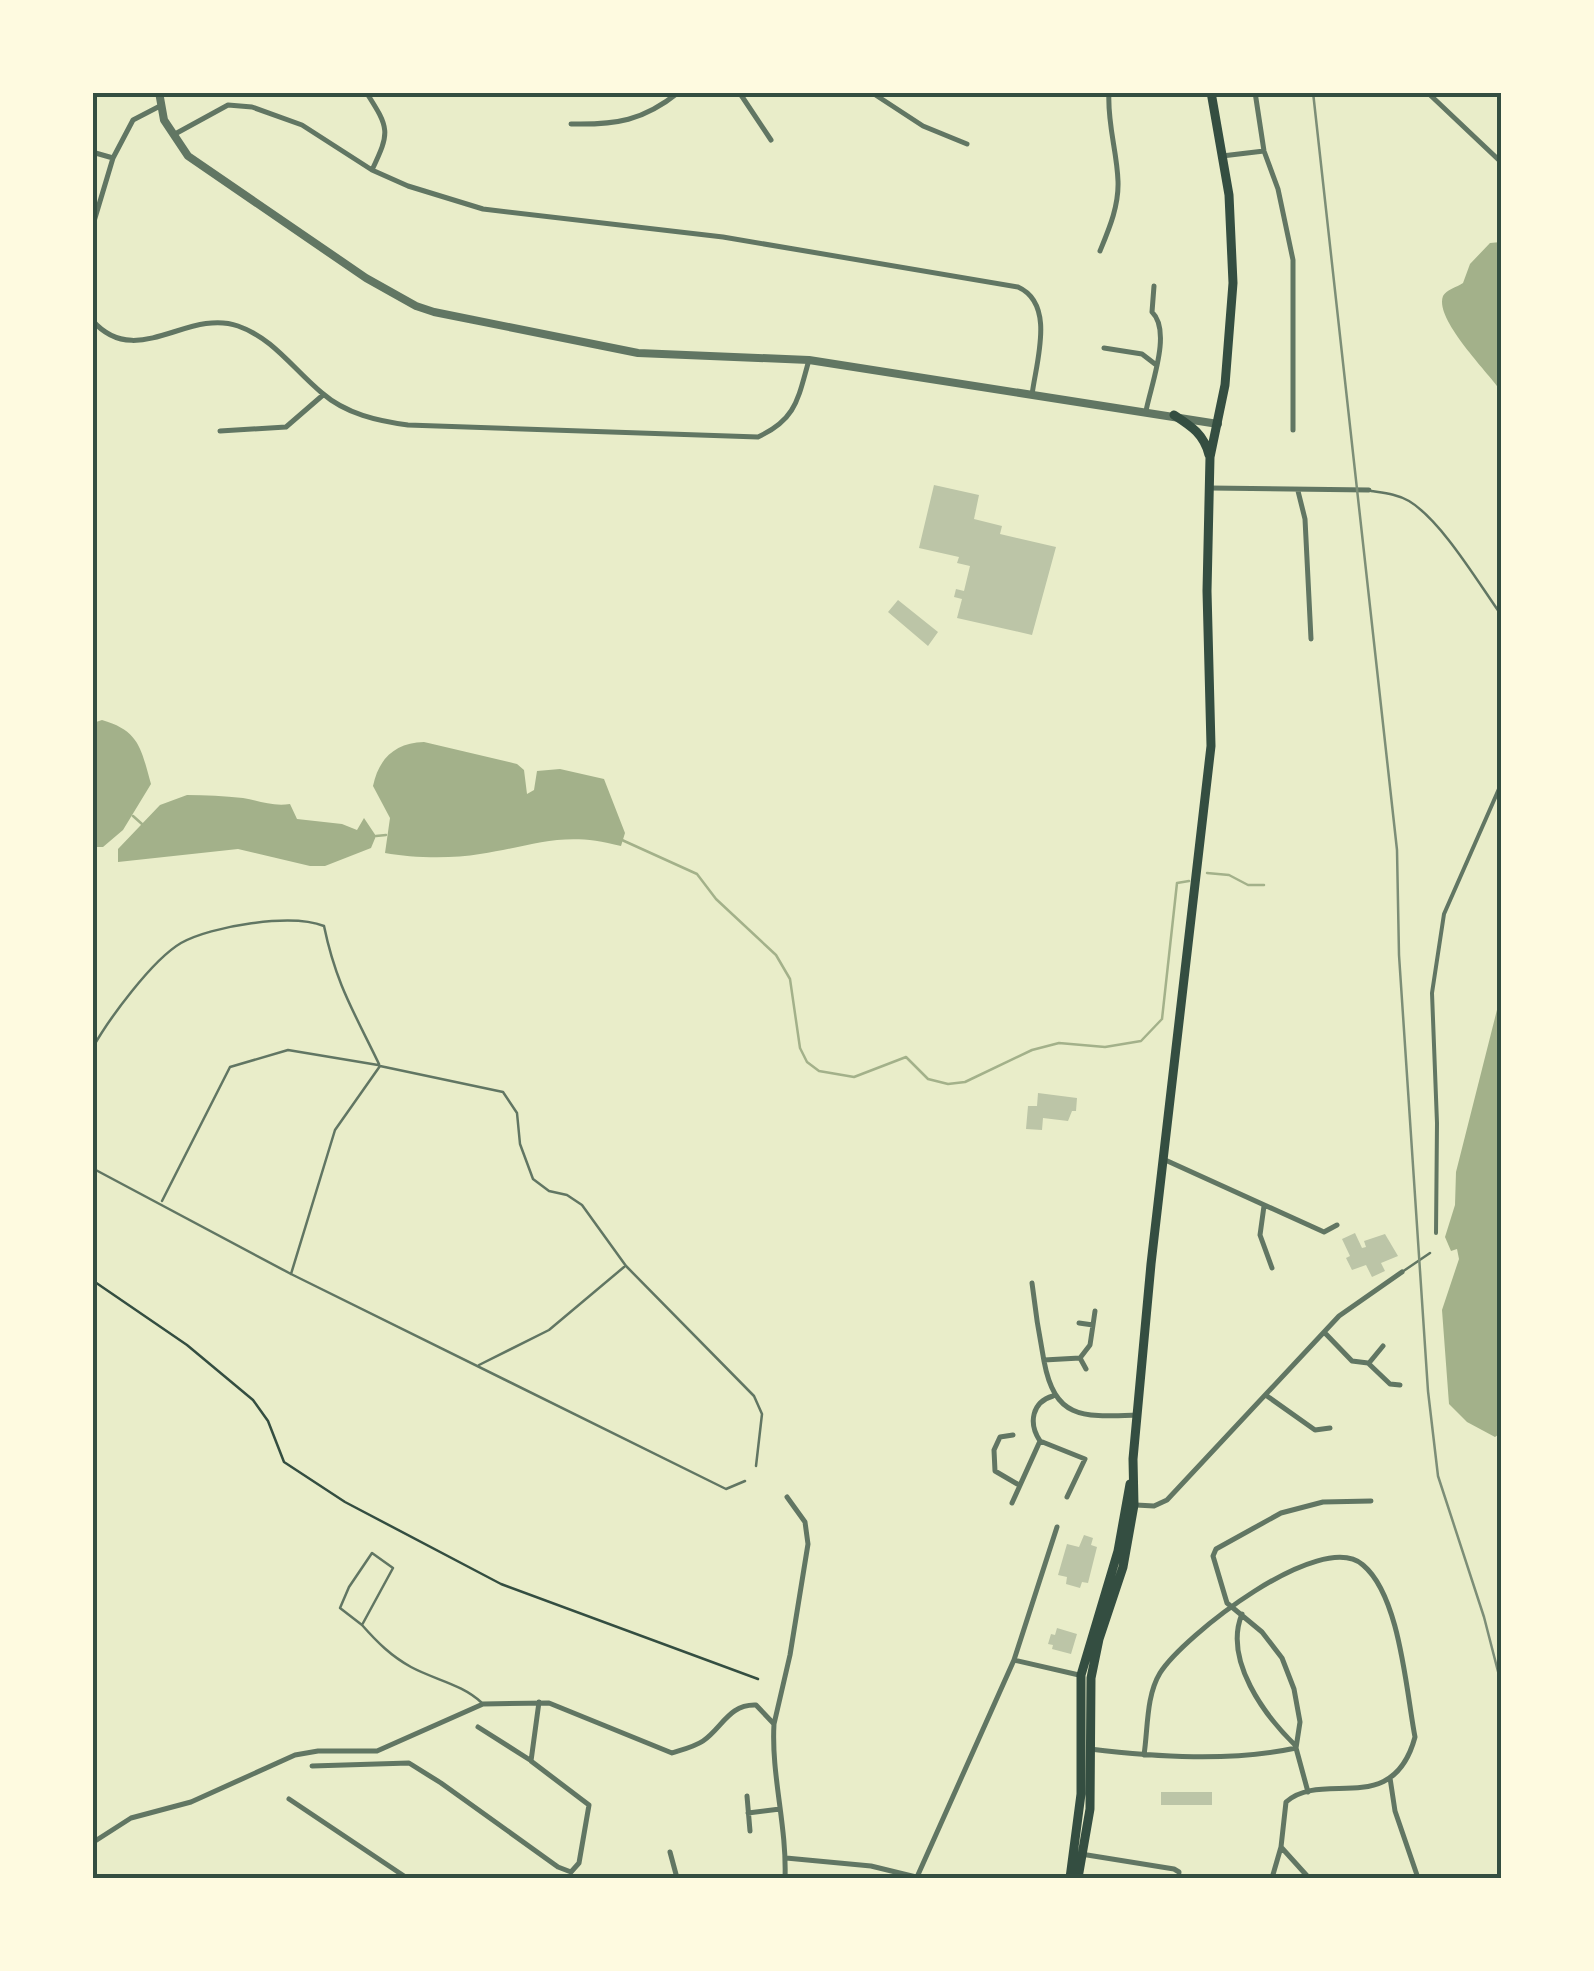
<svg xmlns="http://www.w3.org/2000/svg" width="1594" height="1971" viewBox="0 0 1594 1971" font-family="'PT Sans',sans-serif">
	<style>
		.water { fill: #a3b18a }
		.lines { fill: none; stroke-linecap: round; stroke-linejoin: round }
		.stream { stroke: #a3b18a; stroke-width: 2.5 }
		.building { fill: #bcc5a7 }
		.path { stroke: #344e41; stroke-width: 2.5 }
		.service { stroke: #617663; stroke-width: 2.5 }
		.pedestrian { stroke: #617663; stroke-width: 4 }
		.minor { stroke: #617663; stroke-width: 5 }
		.tertiary { stroke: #617663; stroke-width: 8 }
		.primary { stroke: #344e41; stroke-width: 9 }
		.rail { stroke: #7c8e77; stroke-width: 2.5 }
		.neatline { fill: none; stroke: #344e41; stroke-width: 4 }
	</style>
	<rect width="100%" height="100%" fill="#e9edc9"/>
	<!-- water -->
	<path class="water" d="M1501 242H1502L1501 391C1489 373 1434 319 1443 296 1446 290 1457 287 1463 283L1470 264 1490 243Z
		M102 720C140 731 141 749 151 784L123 830 103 847H92L93 723Z
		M424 742 517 764 524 770 527 794 534 790 537 771 560 769 604 779 625 833 621 846C562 830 535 846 480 854 452 859 412 858 385 853L390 818 373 786C379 758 395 743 424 742Z
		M187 795C206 795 224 796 243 798 260 801 274 807 290 804L297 819 342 824 357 830 364 818 376 836 371 848 325 866H310L238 849 118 862V849L160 805Z
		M1501 994 1502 1432 1495 1437 1467 1422 1449 1404 1442 1310 1459 1259 1457 1249 1451 1251 1445 1237 1455 1205 1456 1172Z"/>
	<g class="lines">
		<!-- stream -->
		<path class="stream" d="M133 816 142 824
			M376 836 386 835
			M622 840 697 874 716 899 776 955 790 979 800 1048 807 1062 819 1071 854 1077 906 1057 928 1079 948 1084 965 1082 1032 1050 1059 1043 1105 1047 1141 1041 1162 1019 1177 883 1189 881
			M1207 873 1229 875 1248 885H1264"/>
	</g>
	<!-- building -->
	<path class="building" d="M934 485 979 495 974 519 1002 526 1000 534 1056 547 1032 635 957 618 962 599 954 597 956 589 964 591 970 566 957 563 959 557 919 548Z
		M898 600 938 632 928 646 888 612Z
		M1038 1093 1077 1098 1076 1111H1072L1068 1121 1043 1118 1042 1130 1026 1129 1028 1106H1037Z
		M1355 1233 1362 1248 1366 1247 1364 1241 1385 1234 1398 1256 1381 1263 1385 1271 1372 1277 1366 1265 1352 1270 1346 1258 1350 1256 1342 1239Z
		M1084 1535 1093 1538 1091 1545 1097 1547 1088 1583 1082 1582 1080 1588 1066 1584 1067 1577 1058 1575 1067 1544 1079 1547Z
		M1057 1628 1077 1634 1071 1654 1052 1649 1053 1645 1048 1644 1051 1634 1055 1635Z
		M1161 1792H1212V1805H1161Z"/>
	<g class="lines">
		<!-- path -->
		<path class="path" d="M92 1280 187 1345 253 1400 268 1421 284 1462 345 1502 501 1584 758 1679"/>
		<!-- service -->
		<path class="service" d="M1371 491C1384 493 1397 494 1409 501 1442 521 1479 584 1502 616
			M92 1049C108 1020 152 960 181 943 211 926 291 913 324 926 336 984 354 1012 379 1064
			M92 1168 291 1274 726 1489 745 1481
			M162 1201 230 1067 288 1050 378 1065
			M1402 1272 1430 1253
			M291 1274 335 1130 380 1066 503 1092 517 1113 520 1144 533 1179 549 1191 567 1195 582 1205 626 1266 754 1396 762 1414 756 1466
			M479 1365 549 1330 624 1267
			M362 1625 340 1608 349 1587 372 1553 393 1568 362 1625C377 1642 391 1656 411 1667 435 1680 462 1684 482 1703"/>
		<!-- pedestrian -->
		<path class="pedestrian" d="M1436 1233 1437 1123 1432 993 1444 914 1502 782"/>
		<!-- minor -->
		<path class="minor" d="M366 92C390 129 390 132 372 170
			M739 92 771 140
			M871 92 923 126 967 144
			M1255 92 1264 151 1278 189 1293 260V430
			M1427 92 1502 163
			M571 124C616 125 643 121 679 92
			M175 134 228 105 252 107 302 125 372 170 408 186 483 209 723 237 1018 287C1056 304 1036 362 1032 395
			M92 152 113 158
			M1222 156 1264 151
			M92 228 113 158 133 120 160 106
			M1100 251C1109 229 1119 206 1118 181 1117 151 1107 123 1109 92
			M92 320C136 371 187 308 238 326 273 338 294 370 322 393 346 414 378 421 408 425L758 437C797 419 798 398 809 360
			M1104 348 1142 354 1155 364
			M1146 411C1151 385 1172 331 1152 312L1154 286
			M220 431 286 427 323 395
			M1210 488 1369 490
			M1298 491 1305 519 1311 639
			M1163 1159 1324 1232 1337 1225
			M1264 1206 1260 1235 1272 1268
			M1032 1283C1035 1309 1039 1335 1044 1361 1055 1420 1083 1417 1137 1415
			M1079 1323 1093 1325 1090 1345 1080 1358
			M1093 1325 1095 1311
			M1324 1332 1352 1361 1368 1363 1390 1384 1400 1385
			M1044 1360 1080 1358 1086 1369
			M1369 1363 1383 1346
			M1267 1396 1315 1430 1330 1428
			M1013 1435 1000 1437 994 1450 995 1471 1019 1485
			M1040 1441 1085 1459 1067 1497
			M1012 1503 1040 1441C1028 1423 1032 1402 1053 1396
			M1136 1505 1154 1506 1167 1500 1339 1316 1402 1272
			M1242 1614C1223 1660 1265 1716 1296 1746
			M1014 1660 1079 1675
			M774 1724 790 1655 808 1544 805 1522 787 1497
			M478 1727 530 1760
			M1090 1749C1157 1757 1230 1762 1296 1748
			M1144 1755C1148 1729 1146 1696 1160 1673 1183 1636 1321 1528 1363 1565 1400 1596 1406 1690 1415 1737 1393 1819 1323 1769 1286 1802L1281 1847 1272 1878
			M312 1766 409 1763 441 1783 558 1867 571 1872 579 1863 589 1805 531 1761 539 1702
			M1390 1778 1395 1811 1418 1878
			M1308 1792 1296 1748 1300 1722 1294 1689 1282 1658 1262 1632 1227 1603 1213 1556 1216 1549 1281 1513 1323 1502 1371 1501
			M747 1796 750 1831
			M289 1799 407 1878
			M748 1813 780 1809
			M92 1843 131 1818 191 1802 295 1755 318 1751H377L483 1704 549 1703 672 1753C681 1750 694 1747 703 1741 722 1728 729 1704 756 1705L774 1724C771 1775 787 1826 785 1878
			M1281 1847 1309 1878
			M670 1852 677 1878
			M1081 1854 1174 1869 1179 1872 1178 1878
			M786 1858 871 1866 916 1877
			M917 1877 1014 1660 1057 1527"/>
		<!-- tertiary -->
		<path class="tertiary" d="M159 92 164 120 188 156 366 278 416 306 434 312 638 353 809 360 1218 424"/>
		<!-- primary -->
		<path class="primary" d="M1174 415C1191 426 1204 434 1209 455
			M1070 1878 1081 1794V1675L1118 1551 1130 1484
			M1078 1878 1090 1809 1091 1678 1099 1639 1123 1567 1134 1505 1133 1459 1151 1264 1211 746 1207 591 1210 457 1225 385 1233 283 1229 195 1211 92"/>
		<!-- rail -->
		<path class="rail" d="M1313 92 1397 850 1399 955 1428 1391 1438 1476 1484 1617 1502 1687
			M1501 1878 1502 1877"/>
	</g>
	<!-- border -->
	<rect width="1594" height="1971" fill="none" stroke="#fefae0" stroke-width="190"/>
	<rect x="95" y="95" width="1404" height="1781" class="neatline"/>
</svg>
